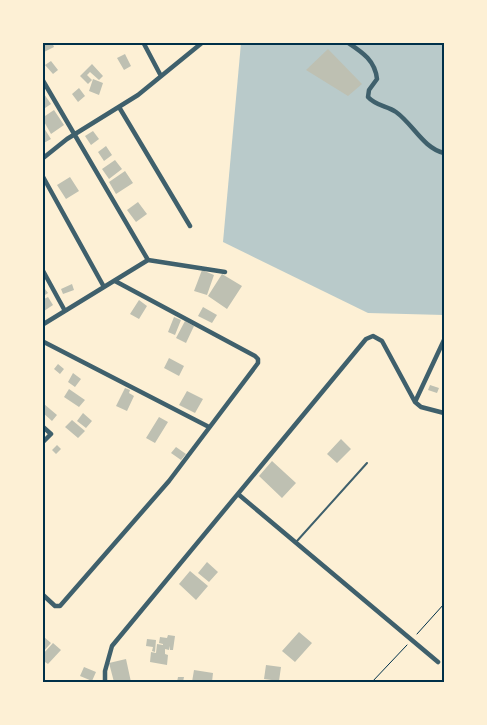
<svg xmlns="http://www.w3.org/2000/svg" width="487" height="725" viewBox="0 0 487 725" font-family="Poppins,sans-serif">
	<style>
		.green { fill: #b9caca }
		.building { fill: #bec0b2 }
		.lines { fill: none; stroke-linecap: round; stroke-linejoin: round }
		.path { stroke: #003049; stroke-width: 1 }
		.service { stroke: #3f606c; stroke-width: 2 }
		.minor { stroke: #3f606c; stroke-width: 4.5 }
		.neatline { fill: none; stroke: #003049; stroke-width: 2 }
	</style>
	<rect width="100%" height="100%" fill="#fdf0d5"/>
	<!-- green -->
	<path class="green" d="M241 43H444V315L368 313 223 242Z"/>
	<!-- building -->
	<path class="building" d="M42 42H52L54 47 42 53Z
		M328 49 362 84 348 96 306 70Z
		M125 54 131 66 124 70 117 58Z
		M51 61 58 70 53 74 45 65Z
		M92 64 103 76 99 80 90 72 87 75 92 80 88 84 80 76Z
		M93 79 103 83 99 95 89 91Z
		M79 88 85 96 78 102 72 94Z
		M42 91 51 104 42 110Z
		M54 110 64 125 51 134 42 118Z
		M42 125 51 139 42 144Z
		M93 131 99 139 91 145 85 136Z
		M106 146 112 155 104 161 98 152Z
		M115 160 122 169 109 179 102 169Z
		M125 171 133 183 116 194 109 182Z
		M70 177 79 191 66 199 57 185Z
		M138 202 147 214 136 222 127 210Z
		M202 270 214 275 207 295 194 291Z
		M222 274 242 286 227 309 208 296Z
		M72 284 74 290 63 294 61 289Z
		M42 285 48 293 42 297Z
		M48 297 53 305 44 311 42 300Z
		M139 300 147 306 139 319 130 314Z
		M203 307 217 315 212 323 198 316Z
		M174 317 181 320 175 335 168 332Z
		M185 321 194 326 186 343 176 338Z
		M169 358 184 366 179 376 164 368Z
		M58 364 64 369 60 374 54 369Z
		M73 373 81 379 75 387 68 382Z
		M430 385 439 388 437 393 428 390Z
		M125 388 130 390 129 393 134 396 127 411 116 406Z
		M69 389 85 400 79 407 64 397Z
		M187 391 203 399 195 413 179 405Z
		M44 404 57 415 52 421 42 412V406Z
		M83 413 92 421 86 428 77 421Z
		M159 417 168 422 155 443 146 438Z
		M72 420 85 431 78 438 65 427Z
		M341 439 351 449 337 463 327 454Z
		M57 445 61 449 56 454 52 450Z
		M176 447 186 454 181 460 171 453Z
		M272 461 296 483 282 498 259 476Z
		M207 562 218 572 209 582 198 573Z
		M190 571 208 586 196 600 179 584Z
		M299 632 312 643 295 662 282 651Z
		M168 635 175 636 173 650H170V646L169 650 165 649V654L168 655 167 665 150 662 151 652 156 653 157 644 163 645V644L159 643 160 637 167 638Z
		M44 637 51 643 42 653V639Z
		M147 639 156 640 155 652 152 651 153 647 146 646Z
		M53 643 61 650 48 664 42 660V655Z
		M126 659 131 682H114L109 663Z
		M266 665 281 667 279 681 264 679Z
		M84 667 96 672 92 681 80 676Z
		M194 670 213 673 212 682H192Z
		M178 677H184L183 682H177Z"/>
	<g class="lines">
		<!-- path -->
		<path class="path" d="M417 634 444 604
			M372 682 407 645"/>
		<!-- service -->
		<path class="service" d="M297 541 367 463"/>
		<!-- minor -->
		<path class="minor" d="M143 42 161 76
			M347 42C362 52 375 60 377 79L369 90 368 97C376 106 387 106 396 112 413 124 423 148 444 153
			M42 79 148 260 42 325
			M119 107 190 226
			M42 159 67 139 138 95 203 42
			M42 175 104 287
			M148 260 225 272
			M42 269 65 311
			M42 341 209 427
			M415 402 444 340
			M42 426 51 434 42 443
			M238 494 438 662
			M42 594 55 606H60L169 481 258 363V359L255 356 115 281
			M105 682V671L112 646 366 339 373 336 382 341 415 402 421 407 444 413"/>
	</g>
	<!-- border -->
	<rect width="487" height="725" fill="none" stroke="#fdf0d5" stroke-width="88"/>
	<rect x="44" y="44" width="399" height="637" class="neatline"/>
</svg>
